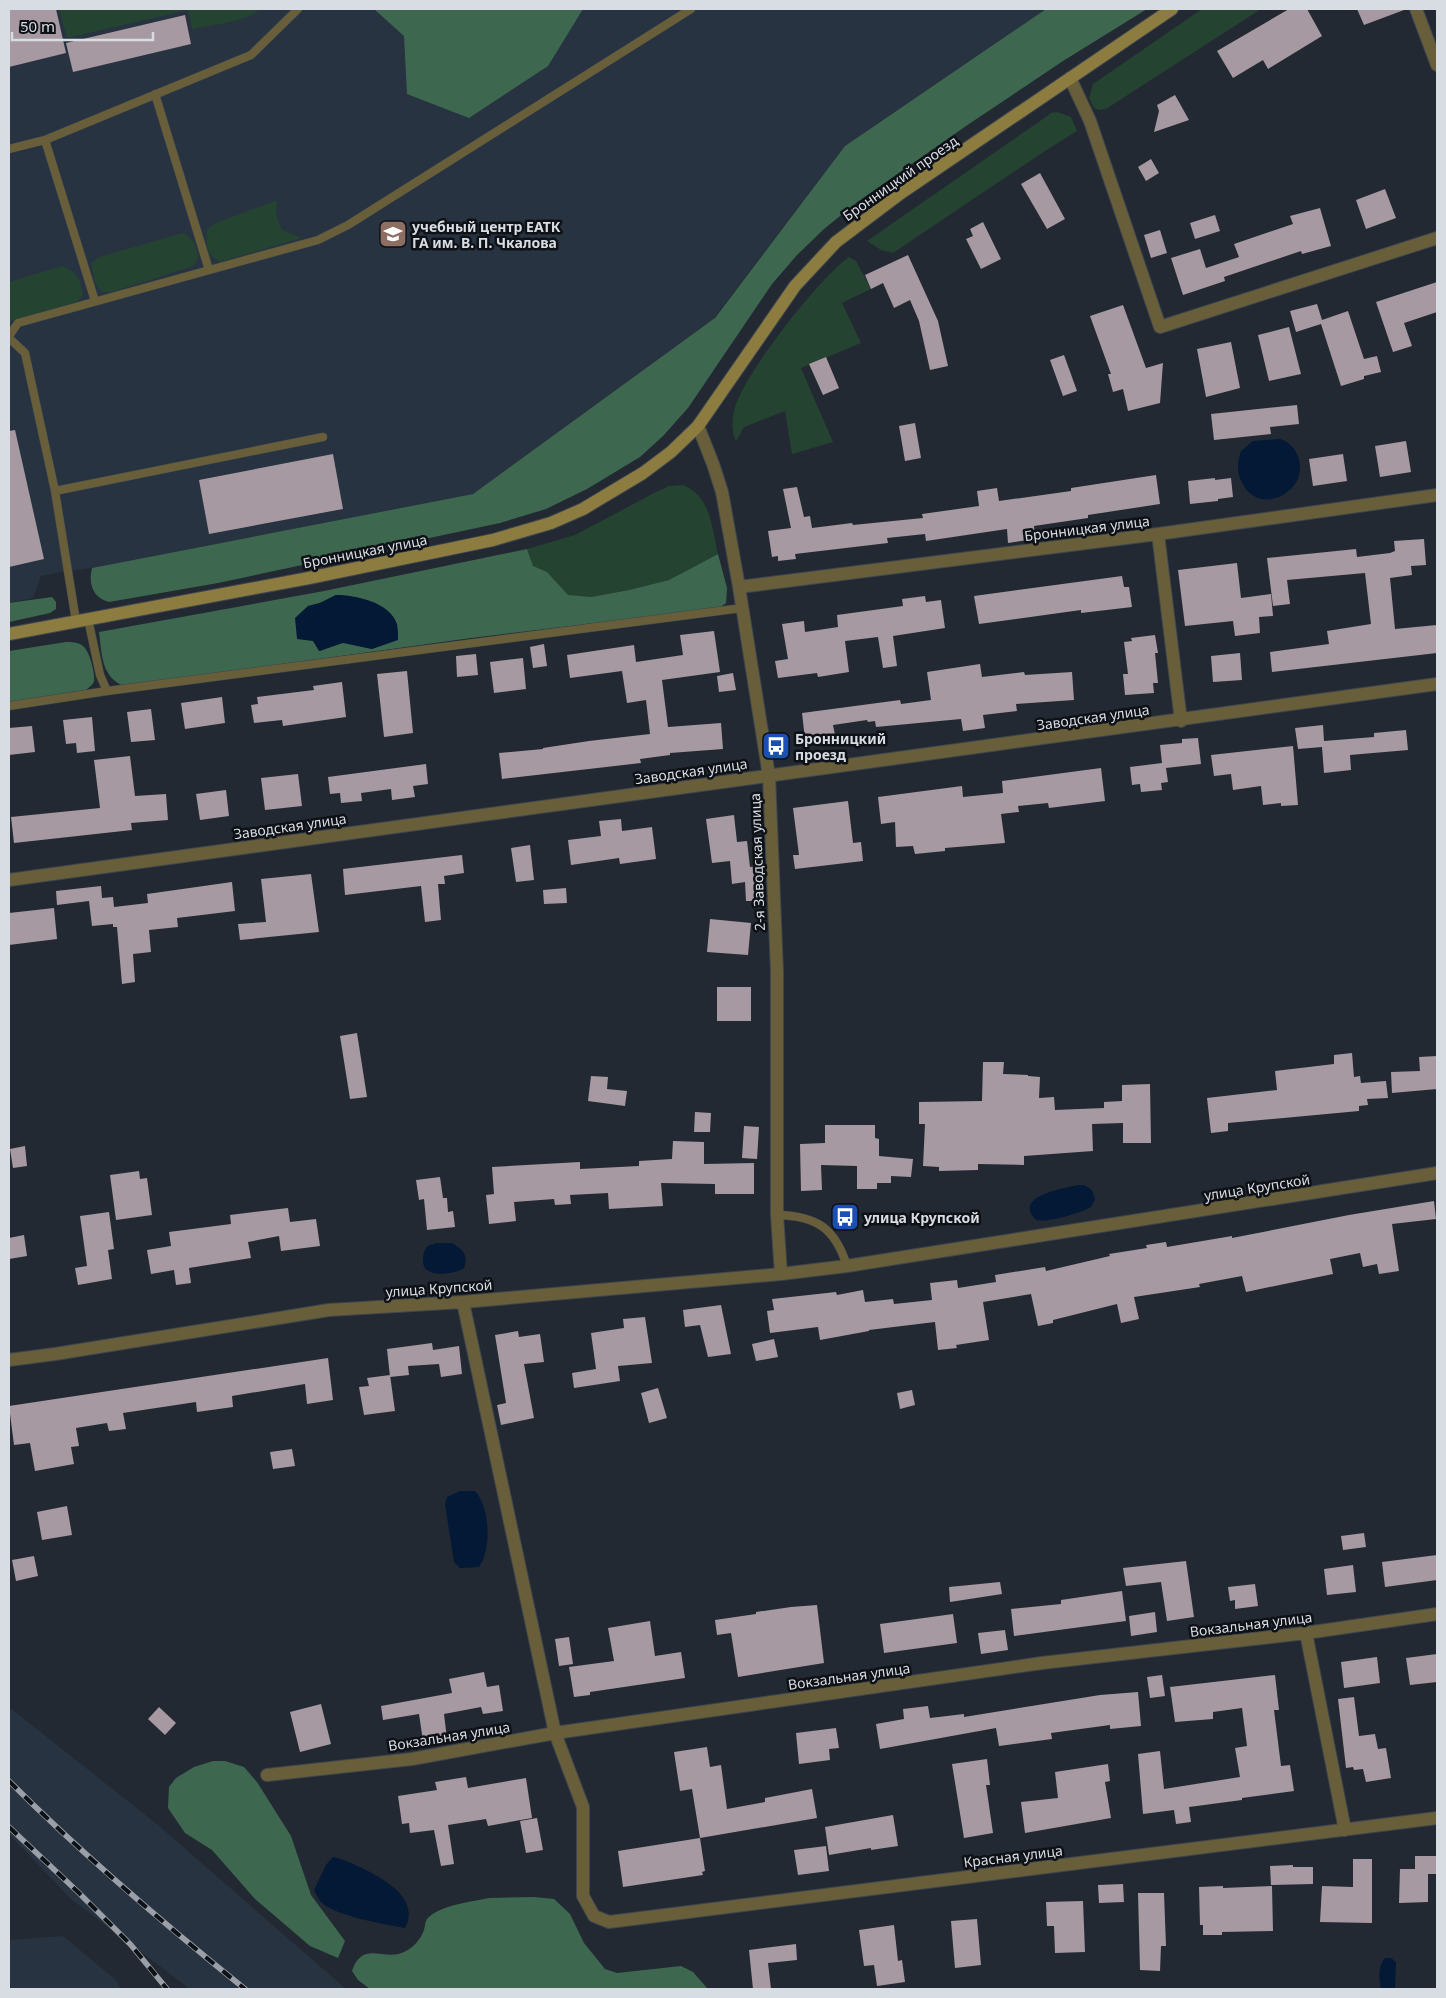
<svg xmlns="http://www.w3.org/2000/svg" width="1446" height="1998" viewBox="0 0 1446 1998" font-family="'Noto Sans',sans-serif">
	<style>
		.built { fill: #283341 }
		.green { fill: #244331 }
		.forest { fill: #3d684f; fill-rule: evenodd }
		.water { fill: #031935 }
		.building { fill: #a799a1 }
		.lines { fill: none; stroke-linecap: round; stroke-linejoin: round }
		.service-casing { stroke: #3f464e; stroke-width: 9 }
		.minor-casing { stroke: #3f464e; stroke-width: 14 }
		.secondary-casing { stroke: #3f464e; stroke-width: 14 }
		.service { stroke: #685f3a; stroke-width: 8 }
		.minor { stroke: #685f3a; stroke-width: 12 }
		.secondary { stroke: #8d7c3f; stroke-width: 12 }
		.rail-casing { stroke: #9ba0a8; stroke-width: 5.5 }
		.rail { stroke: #0e1116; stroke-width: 4; stroke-dasharray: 11; stroke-linecap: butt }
		.labels { text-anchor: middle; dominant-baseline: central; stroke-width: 5; stroke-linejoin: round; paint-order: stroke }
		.street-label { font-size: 14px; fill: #d8dde4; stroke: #0e1116 }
		.poi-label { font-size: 14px; font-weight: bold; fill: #d8dde4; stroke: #0e1116; text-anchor: start }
	</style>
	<rect width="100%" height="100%" fill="#222932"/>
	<!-- built -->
	<path class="built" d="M9 9H1046L845 146 711 322 473 494 92 568 67 571 41 576 33 598 9 603Z
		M9 1707 158 1825 346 1989H190L71 1899 9 1834Z
		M63 1936 117 1981 121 1989H9V1940Z"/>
	<!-- green -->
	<path class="green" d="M59 9H260C247 22 211 25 192 29L188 10 67 38Z
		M1202 9H1261L1106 109 1099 110 1094 108 1089 98 1093 84Z
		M1057 112 1071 117 1077 131 1042 153 893 253 881 250 867 241 1040 121 1051 113Z
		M277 200 276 215 282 230 302 238 220 262C205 255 206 244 207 229L216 223Z
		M183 233C194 239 197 246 198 259L193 266 112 292H101L95 283 91 263 99 257Z
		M849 257 856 261 871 289 842 303 861 343 801 368 833 442 792 454 785 411 744 427 736 441C731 430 732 419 735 407 745 373 819 278 849 257Z
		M62 266C78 273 80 278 83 295L77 302 9 322V282Z
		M683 485C711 496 712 528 718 554L669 580 629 590 591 597 568 596 547 572 533 567 527 549 575 535 656 492 669 486Z"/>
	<!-- forest -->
	<path class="forest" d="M374 9H583L548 66 469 118 407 94 404 36Z
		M1046 9H1147L1063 61 966 126 856 203 824 229 797 255 772 284 688 408 663 436 640 457 587 489 546 509 500 523 218 583 109 602C93 598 88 584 92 568L473 494 715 318 845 146Z
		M527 549 533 566 547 572 568 595 591 597 629 590 669 580 718 554 727 588 726 603 719 608 471 638 123 686C101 675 102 655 99 632L324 591ZM336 595 372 649 343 642 320 651 313 641 308 606 320 603Z
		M52 597 56 602V609L50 613 9 622V603Z
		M66 642C72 642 79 642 84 647 90 653 95 673 94 681 93 685 89 687 86 690L9 702V651Z
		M213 1761H225L244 1767 257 1782 291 1836 311 1895 345 1941 338 1958 310 1946 255 1899 212 1850 185 1833 168 1808 169 1787 176 1778 194 1767Z
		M489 1898 534 1897 554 1899 570 1914 584 1943 605 1969 617 1973 681 1966 693 1972 708 1989H370L358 1980 352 1971C363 1939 383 1962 404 1952 413 1948 421 1939 424 1930 425 1926 425 1922 427 1919 439 1905 471 1902 489 1898Z"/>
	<!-- water -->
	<path class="water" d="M1280 439C1298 444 1306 468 1295 484 1283 501 1258 506 1245 488 1237 476 1236 465 1241 451L1253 441Z
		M336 595C355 595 390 602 397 624 398 629 398 635 398 640L372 649 343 643 319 651 313 641 297 639 295 618 308 606 320 603Z
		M1077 1185H1084L1092 1190 1095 1199 1091 1207C1081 1213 1047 1223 1036 1220 1012 1196 1063 1189 1077 1185Z
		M452 1243C462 1249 469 1255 464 1268 453 1275 423 1279 423 1261 423 1255 424 1250 428 1246L436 1243Z
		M460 1491H475C490 1507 492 1549 479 1567L460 1568 454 1562 445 1504 447 1497Z
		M333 1857C345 1859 355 1865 366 1870 387 1881 420 1900 405 1928 385 1924 333 1916 320 1901 318 1898 316 1893 314 1890L326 1865Z
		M1385 1958H1391L1396 1962 1395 1989H1381C1379 1980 1378 1965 1385 1958Z"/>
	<!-- building -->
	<path class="building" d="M9 9H56L66 53 9 67Z
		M1289 9H1307L1322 36 1268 69 1263 60 1233 78 1217 51Z
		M1357 9H1404V10L1364 25Z
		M185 15 191 44 73 72 66 43Z
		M1175 95 1189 120 1154 132 1159 111 1157 105Z
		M1151 159 1159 173 1146 181 1138 167Z
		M1040 173 1065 219 1047 229 1021 184Z
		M1385 189 1396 218 1366 229 1356 200Z
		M1320 208 1331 246 1302 254 1301 251 1224 277 1225 281 1183 295 1171 258 1200 249 1206 268 1239 257 1234 244 1293 224 1290 216Z
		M1215 215 1220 231 1195 239 1190 223Z
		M983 222 1001 259 981 269 966 239 973 236 970 229Z
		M1160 230 1167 253 1151 258 1144 235Z
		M908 255 938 321 948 366 930 370 919 321 910 300 894 308 883 283 871 289 865 275Z
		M1437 282V312L1404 323 1412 346 1393 352 1376 302Z
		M1317 304 1322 320 1348 311 1364 359 1377 356 1381 372 1364 376V379L1341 386 1321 324 1296 332 1290 311Z
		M1123 305 1146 368 1163 363 1160 403 1128 411 1123 389 1113 392 1108 374H1111L1090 316Z
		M1289 327 1301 374 1269 381 1258 335Z
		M1231 342 1240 388 1206 397 1197 349Z
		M1064 355 1077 391 1063 396 1050 360Z
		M826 357 839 388 823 395 809 364Z
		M1297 405 1299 424 1270 427 1271 434 1214 440 1211 414Z
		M915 423 921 458 905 461 899 426Z
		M15 430 44 559 9 567V431Z
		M1406 441 1411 472 1380 477 1375 446Z
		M333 454 343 509 209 534 199 480Z
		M1343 454 1347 481 1313 486 1309 459Z
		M1156 475 1160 504 1088 515V518L1034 526 1035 539 1008 543 1007 529 926 541 925 534 887 538 888 543 795 554 796 559 778 561V556L772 557 768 531 791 528 783 489 797 487 804 517 810 516 812 528 852 523 853 525 923 518 922 514 979 506 977 491 997 488 999 501 1071 491V488Z
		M1215 478V480L1231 478 1233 497 1218 499V501L1190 504 1188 481Z
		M1424 539 1426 565 1411 566 1412 575 1390 578 1395 629 1437 625V653L1272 672 1270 652 1329 644 1327 631 1371 624 1365 573 1287 580 1290 604 1273 606 1267 558 1356 549 1357 557 1390 553 1395 551 1394 541Z
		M1237 563 1241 598 1271 594 1273 616 1259 617 1260 633 1235 636 1233 621 1185 626 1178 570Z
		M1122 576 1124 587H1129L1132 607 1081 613V610L979 624 974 596Z
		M925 596 926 602 941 600 945 628 893 636 897 666 883 668 878 637 845 641 849 672 818 677 817 673 778 678 775 661 788 659 782 624 804 621 805 632 838 627 837 615 903 606 902 599Z
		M714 631 720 672 662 680 668 727 721 723 723 749 670 753V755L640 759 641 763 502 779 499 753 543 749V748L589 741 650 734 646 700 627 703 622 671 570 678 567 655 634 645 636 662 683 655 680 635Z
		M1155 635 1158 653H1155L1158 683H1153L1154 693 1125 695 1123 674H1128L1124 642 1132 641 1131 638Z
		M544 644 547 666 533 668 530 647Z
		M1240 653 1242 680 1213 682 1211 656Z
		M476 654 478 675 457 677 456 656Z
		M523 658 526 689 494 693 490 662Z
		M980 664 982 677 1024 672 1025 675 1072 672 1074 700 1016 704 1017 711 983 715 985 728 963 731 961 719 876 727 875 721 868 722 867 720 833 725 835 735 805 739 802 713 900 700 901 704 931 700 927 672Z
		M407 671 413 733 384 737 377 674Z
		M733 673 736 690 719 692 717 676Z
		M342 682 346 717 283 726 282 720 254 723 251 705 258 704 257 697 314 690 313 686Z
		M222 697 225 723 185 729 181 703Z
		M151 709 155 740 131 742 127 712Z
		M92 717 95 751 77 753 76 743 66 744 63 720Z
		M1323 725 1324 741 1374 737V733L1406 730 1408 750 1350 755 1351 770 1324 773 1322 747 1298 749 1295 728Z
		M32 726 35 752 9 755V728Z
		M1198 738 1201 764 1166 768 1168 782 1161 783 1162 790 1141 792 1140 784 1132 785 1130 767 1162 763 1160 745 1182 743V739Z
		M1293 746 1298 805 1281 806V803L1263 805 1261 786 1233 790 1231 774 1214 776 1211 755Z
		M130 756 135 796 166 794 168 820 131 823 132 830 14 843 11 817 100 808 94 760Z
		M426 764 428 784 413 786 415 797 392 800 391 789 361 793 362 801 341 803 340 793 330 794 328 777Z
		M1101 768 1105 801 1049 808 1048 803 1018 806 1019 812 1001 814 1005 843 945 848V851L915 854 913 846 896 847 895 822 881 824 878 797 962 786 963 797 1003 793 1002 781Z
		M298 774 302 806 265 810 261 778Z
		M226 790 229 816 200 820 196 794Z
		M848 801 853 843 861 842 863 861 795 869 793 855H799L793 808Z
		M734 815 737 842 747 841 750 867 761 866 763 901H746L745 882 732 884 730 861 712 863 706 819Z
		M621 819 622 831 652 827 656 859 620 864 619 858 571 865 568 840 601 836 599 821Z
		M530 845 534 880 516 882 511 848Z
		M462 855 464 873 444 876 445 884H438L441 920 425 922 421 886 345 895 343 869Z
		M311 874 319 932 240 940 238 924 266 922 261 879Z
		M232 882 235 911 177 918 178 927 149 930 151 952 133 954 135 982 122 984 117 927H113V924L92 926 89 901 57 905 56 891 101 886 102 898 113 897 114 907 148 903 147 894Z
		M566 888 567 903 544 904 543 890Z
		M54 908 57 939 9 945V913Z
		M710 919 751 923 748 955 707 952Z
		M717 987H751V1021H717Z
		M357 1033 367 1097 350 1099 340 1036Z
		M1352 1053 1354 1077 1360 1076 1361 1083 1386 1081 1388 1098 1367 1099 1368 1105 1359 1106V1111L1228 1123V1131L1211 1133 1207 1098 1277 1090 1275 1071 1334 1064V1055Z
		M1437 1056V1089L1392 1093 1391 1072 1420 1071 1419 1057Z
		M983 1062H1004L1003 1074 1028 1075V1076L1040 1077 1039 1098 1054 1097 1055 1110 1104 1108V1102L1122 1101V1085L1150 1084 1151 1143H1123V1123L1092 1124 1093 1151 1024 1156V1165L978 1164V1170L939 1171V1167L923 1166 925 1124H919V1102L982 1101Z
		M591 1076 608 1077 607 1089 627 1091 625 1106 588 1101Z
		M695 1112 711 1113 710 1132H694Z
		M825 1125H875V1138L879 1139V1156L913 1159 911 1177 891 1176V1183H877V1189H857V1166L821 1165 822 1190 801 1191 800 1144 825 1143Z
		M744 1126 759 1127 757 1159 742 1158Z
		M673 1141 704 1142V1164L754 1163V1194H715V1184L661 1183 663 1206 609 1209 608 1193 570 1195 571 1204 555 1205 554 1199 514 1202 516 1221 489 1224 486 1195 494 1194 492 1167 580 1162V1169L639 1166V1161L672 1159Z
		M25 1146 27 1166 13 1168 10 1149Z
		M139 1171 140 1179 147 1178 152 1215 116 1220 110 1175Z
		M440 1177 443 1198H447L448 1212 453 1211 455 1227 427 1230 424 1199 419 1200 416 1180Z
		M1434 1201 1436 1219 1392 1224 1399 1271 1379 1274 1377 1264 1363 1267 1360 1253 1330 1259 1333 1274 1246 1292 1242 1276 1199 1284 1200 1287 1134 1297 1139 1319 1121 1323 1117 1304 1053 1320V1323L1038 1326 1031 1294 983 1302 989 1340 956 1345 957 1348 938 1350 935 1322 869 1330V1331L820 1340 818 1327 770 1333 767 1311 774 1310 772 1299 836 1292 837 1295 863 1290 865 1302 893 1299 894 1304 932 1300 930 1283 957 1280 958 1288 996 1282 995 1275 1045 1267 1046 1271 1110 1256 1109 1254 1147 1248 1146 1245 1166 1242 1167 1247 1232 1236V1238L1349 1215Z
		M288 1208 290 1222 316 1219 320 1246 281 1251 279 1236 248 1242 251 1258 189 1268 191 1283 176 1285 174 1270 151 1274 147 1250 171 1246 169 1232 231 1224 230 1215Z
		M109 1212 114 1249 108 1250 112 1279 78 1285 75 1268 87 1266 80 1216Z
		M24 1235 27 1256 9 1259V1238Z
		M721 1305 731 1354 708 1357 700 1325 685 1327 683 1310Z
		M645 1317 652 1363 618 1366 620 1381 574 1388 572 1373 596 1369 591 1333 624 1328 623 1319Z
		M518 1331 519 1337 540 1334 544 1362 524 1364 534 1418 501 1425 497 1405 506 1403 495 1335Z
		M774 1339 778 1357 756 1361 752 1344Z
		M432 1343 433 1350 459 1346 462 1374 441 1377 439 1364 408 1366 409 1375 390 1377 387 1349Z
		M328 1358 333 1400 307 1404 305 1384 232 1396 233 1407 197 1412 196 1402 123 1413 126 1429 109 1431 107 1423 76 1428 79 1446 71 1447 74 1464 35 1471 30 1443 14 1445 9 1406Z
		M390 1375 395 1411 364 1415 359 1387 369 1386 367 1378Z
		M658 1388 667 1418 649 1423 641 1393Z
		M912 1390 915 1405 900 1409 897 1393Z
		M292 1449 295 1466 273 1469 270 1452Z
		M67 1506 72 1535 42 1540 37 1512Z
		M1364 1533 1366 1547 1343 1550 1341 1536Z
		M1437 1555V1580L1385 1587 1382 1562Z
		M34 1556 38 1576 16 1581 12 1560Z
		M1186 1561 1194 1617 1167 1621 1161 1582 1126 1586 1123 1568Z
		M1353 1565 1356 1592 1327 1595 1324 1569Z
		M1000 1582 1002 1594 950 1602 949 1587Z
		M1255 1584 1258 1606 1235 1609V1600L1230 1601 1228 1587Z
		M1122 1591 1126 1621 1014 1636 1011 1609 1061 1604V1600Z
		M817 1605 824 1663 738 1677 731 1633 717 1635 715 1620 756 1614V1612L791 1607Z
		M1155 1612 1157 1632 1131 1636 1129 1616Z
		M953 1614 957 1643 884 1653 880 1624Z
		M650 1621 655 1656 681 1652 685 1678 590 1692V1695L574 1697 569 1667 614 1661 608 1628Z
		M1005 1630 1008 1650 981 1654 978 1633Z
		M569 1637 573 1664 559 1666 555 1639Z
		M1437 1654V1682L1410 1685 1406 1658Z
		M1377 1657 1380 1683 1344 1688 1341 1662Z
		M484 1672 487 1687 499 1685 503 1711 483 1714 481 1707 444 1714 447 1739 423 1741 419 1714 383 1720 381 1706 452 1693 449 1679Z
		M1162 1675 1165 1696 1150 1698 1147 1677Z
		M1275 1675 1279 1710H1274L1281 1766 1290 1765 1294 1791 1242 1798V1800L1189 1807 1191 1822 1176 1824 1174 1810 1143 1814 1138 1754 1160 1751 1164 1789 1240 1777 1235 1748 1247 1746 1242 1708 1213 1712V1719L1175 1722 1170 1687Z
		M1138 1692 1141 1726 1110 1729V1725L1051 1733 1052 1739 999 1746 996 1728 880 1749 876 1724 904 1719 903 1709 928 1706 930 1718 964 1714V1717L1100 1695Z
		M1354 1697 1359 1736 1375 1734 1378 1749 1386 1748 1391 1778 1366 1782 1363 1769 1354 1770 1353 1767 1346 1768 1338 1699Z
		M321 1704 331 1744 300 1752 290 1712Z
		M159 1707 176 1723 165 1735 148 1719Z
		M836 1728 839 1748 829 1749 830 1760 799 1764 796 1733Z
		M707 1747 710 1767 721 1765 727 1809 765 1802V1798L812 1789 817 1818 700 1838 692 1789 680 1791 674 1752Z
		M987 1759 990 1785H986L993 1833 964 1838 952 1764Z
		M1108 1764 1110 1781 1105 1782 1111 1818 1025 1833 1021 1802 1058 1798 1055 1772Z
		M466 1777 468 1788 526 1778 532 1818 488 1826 486 1819 448 1825 454 1864 441 1866 434 1830 410 1833 409 1823 402 1824 398 1796 437 1790 435 1782Z
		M893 1815 898 1846 871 1850V1848L829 1855 825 1827Z
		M537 1818 543 1850 526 1853 520 1821Z
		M700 1838 705 1871 702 1872 703 1875 623 1887 618 1851Z
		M826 1846 829 1871 798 1875 794 1850Z
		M1415 1856H1437V1874H1428V1902L1399 1903 1400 1869H1415Z
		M1353 1859H1372V1923L1320 1922 1322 1886 1353 1887Z
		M1293 1865V1867H1313V1884L1271 1885 1270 1866Z
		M1123 1884 1124 1902 1099 1903 1098 1885Z
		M1223 1886V1888L1272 1886 1273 1931 1222 1932V1935H1203V1925H1200L1199 1887Z
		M1138 1893H1164L1166 1946H1161L1160 1971 1140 1970Z
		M1083 1901 1085 1952 1055 1953 1054 1926H1047L1046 1902Z
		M977 1919 981 1965 955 1968 951 1921Z
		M894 1925 898 1961 902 1960 905 1982 877 1986 874 1965 864 1966 859 1930Z
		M796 1944 797 1960 768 1963 771 1989H753L749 1950Z"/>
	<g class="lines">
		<defs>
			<path id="service" d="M155 94 209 270
				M9 149 45 140
				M95 301 45 140 251 55 298 9
				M9 336 18 323 318 240 348 225 691 9
				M9 338 25 353 55 491 76 621
				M55 491 323 437
				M88 619 100 675 107 691
				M9 706 107 691 742 608
				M777 1215C817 1216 835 1228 847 1266"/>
			<path id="minor" d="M1416 9 1437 65
				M1070 78 1090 121 1160 327 1437 238
				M698 426 713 464 722 492 739 587 769 776 777 972V1215L781 1274
				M1158 534 1181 721
				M739 587 1158 534 1437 495
				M9 880 1437 684
				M463 1302 555 1733 583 1807V1896L594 1916 609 1922 1437 1818
				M9 1360 55 1354 329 1310 463 1302 781 1274 847 1266 1437 1173
				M1306 1633 1345 1830
				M267 1775 412 1759 555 1733 1042 1663 1306 1633 1437 1614"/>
			<path id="secondary" d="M9 634 309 578 493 540 551 523 583 509 643 473 671 452 698 426 795 286 836 242 901 193 1172 9"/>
		</defs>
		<!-- service casing -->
		<use href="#service" class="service-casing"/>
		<!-- minor casing -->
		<use href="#minor" class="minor-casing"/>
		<!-- secondary casing -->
		<use href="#secondary" class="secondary-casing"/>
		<!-- service -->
		<use href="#service" class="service"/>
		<!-- minor -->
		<use href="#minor" class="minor"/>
		<!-- secondary -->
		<use href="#secondary" class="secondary"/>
		<defs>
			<path id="rail" d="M9 1781C83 1855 163 1923 245 1989
				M9 1827 78 1892 131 1945 167 1989"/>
		</defs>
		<!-- rail casing -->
		<use href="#rail" class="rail-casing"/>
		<!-- rail -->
		<use href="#rail" class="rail"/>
	</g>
	<!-- icons -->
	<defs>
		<symbol id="university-square" viewBox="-11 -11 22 22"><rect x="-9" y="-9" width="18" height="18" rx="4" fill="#8d6e63" stroke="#0e1116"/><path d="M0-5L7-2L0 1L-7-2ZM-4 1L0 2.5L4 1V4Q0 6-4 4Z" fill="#fff"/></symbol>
		<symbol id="bus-square" viewBox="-11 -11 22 22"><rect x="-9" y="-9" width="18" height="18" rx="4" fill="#1a4fb4" stroke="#0e1116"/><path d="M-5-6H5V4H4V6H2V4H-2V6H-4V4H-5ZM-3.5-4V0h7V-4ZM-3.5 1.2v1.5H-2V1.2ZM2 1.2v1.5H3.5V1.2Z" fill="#fff"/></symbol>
	</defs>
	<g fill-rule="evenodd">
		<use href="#university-square" x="377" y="218" width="32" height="32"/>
		<use href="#bus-square" x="760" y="730" width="32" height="32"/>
		<use href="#bus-square" x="829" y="1201" width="32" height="32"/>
	</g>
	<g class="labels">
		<!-- street labels -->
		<g class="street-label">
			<text transform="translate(900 178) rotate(-35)">Бронницкий проезд</text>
			<text transform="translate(1087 528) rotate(-7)">Бронницкая улица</text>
			<text transform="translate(365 551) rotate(-11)">Бронницкая улица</text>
			<text transform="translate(1093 717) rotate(-8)">Заводская улица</text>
			<text transform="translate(691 771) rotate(-8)">Заводская улица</text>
			<text transform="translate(290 826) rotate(-8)">Заводская улица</text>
			<text transform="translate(757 862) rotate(-92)">2-я Заводская улица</text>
			<text transform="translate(1257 1187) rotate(-9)">улица Крупской</text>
			<text transform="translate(439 1288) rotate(-4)">улица Крупской</text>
			<text transform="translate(1251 1624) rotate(-7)">Вокзальная улица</text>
			<text transform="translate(849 1676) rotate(-8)">Вокзальная улица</text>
			<text transform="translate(449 1736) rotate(-9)">Вокзальная улица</text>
			<text transform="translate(1013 1856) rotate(-7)">Красная улица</text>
		</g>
		<!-- poi labels -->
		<g class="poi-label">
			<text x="412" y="226">учебный центр ЕАТК<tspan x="412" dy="16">ГА им. В. П. Чкалова</tspan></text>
			<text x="795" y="738">Бронницкий<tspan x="795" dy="16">проезд</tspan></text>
			<text x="864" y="1217">улица Крупской</text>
		</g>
	</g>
	<!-- border -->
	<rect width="1446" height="1998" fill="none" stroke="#d8dde4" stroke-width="20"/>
	<!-- scale -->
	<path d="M12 32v8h141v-8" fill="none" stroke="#d8dde4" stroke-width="2.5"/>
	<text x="20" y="32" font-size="15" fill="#d8dde4" stroke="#0e1116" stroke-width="4" paint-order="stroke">50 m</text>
</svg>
